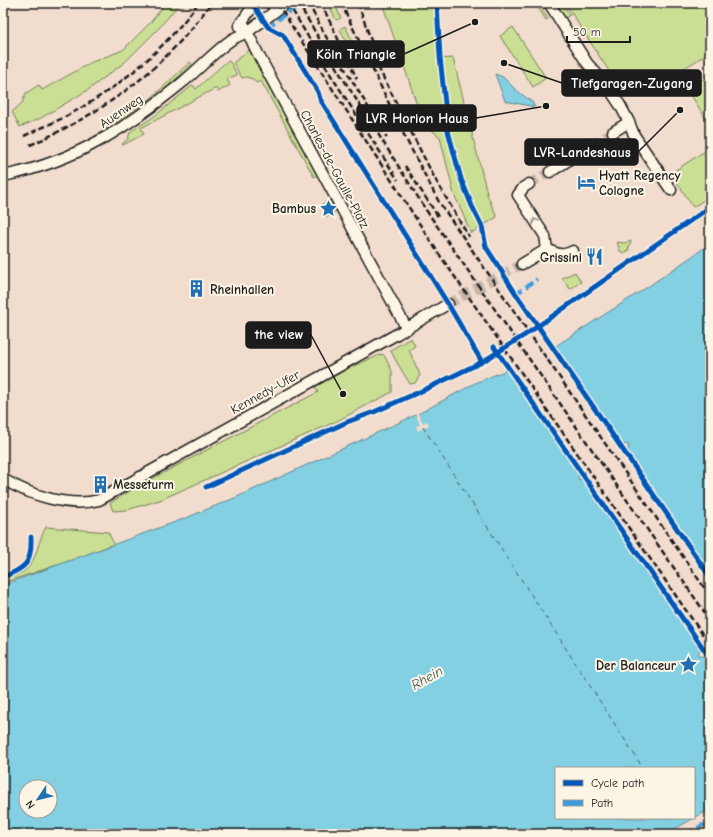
<svg xmlns="http://www.w3.org/2000/svg" width="713" height="837" viewBox="0 0 713 837" font-family="'Comic Neue',sans-serif">
	<style>
		.green { fill: #cadf94; stroke: #737e58 }
		.water { fill: #84d0e3; stroke: #5a8893; fill-rule: evenodd }
		.pier { fill: #f2dcce }
		.lines { fill: none; stroke-linecap: round; stroke-linejoin: round }
		.ferry { stroke: #405b62; stroke-width: 1; stroke-dasharray: 5 4; stroke-linecap: butt }
		.minor-tunnel { stroke: #c7b6aa; stroke-width: 10; stroke-dasharray: 10 5; stroke-linecap: butt }
		.minor-casing { stroke: #1c1c1c; stroke-width: 13 }
		.minor { stroke: #fcf5e5; stroke-width: 10 }
		.rail { stroke: #1c1c1c; stroke-width: 2.5; stroke-dasharray: 6 3; stroke-linecap: butt }
		.quiet { stroke: #3c9bdf; stroke-width: 4; stroke-dasharray: 8 4; stroke-linecap: butt }
		.cycleway-casing { stroke: #fcf5e5; stroke-width: 8 }
		.cycleway { stroke: #0057b8; stroke-width: 5 }
		.oneway { stroke: #97938b }
		.labels { text-anchor: middle; dominant-baseline: central; stroke-width: 4; stroke-linejoin: round; paint-order: stroke }
		.street-label { font-size: 13px; fill: #1c1c1c; stroke: #fcf5e5 }
		.poi-label { font-size: 13px; font-weight: bold; fill: #1c1c1c; stroke: #fcf5e5; text-anchor: start }
		.water-label { font-size: 14px; font-style: italic; fill: #405b62; stroke: #fcf5e5 }
		.leader { fill: none; stroke: #1c1c1c; stroke-width: 1.5 }
		.callout-dot { fill: #1c1c1c; stroke: #fcf5e5; stroke-width: 1.5 }
		.callout { fill: #1c1c1c; stroke: #1c1c1c; stroke-width: 1.5 }
		.callout-label { font-size: 14px; text-anchor: middle; font-weight: bold; fill: #fff }
	</style>
	<rect width="100%" height="100%" fill="#f2dcce"/>
	<filter id="ink" filterUnits="userSpaceOnUse"><feTurbulence type="fractalNoise" baseFrequency=".025" numOctaves="2"/><feDisplacementMap in="SourceGraphic" scale="8" xChannelSelector="R" yChannelSelector="G"/><feConvolveMatrix kernelMatrix="1 2 1 2 8 2 1 2 1" color-interpolation-filters="sRGB"/></filter>
	<g filter="url(#ink)">
		<!-- green -->
		<path class="green" d="M166 3H180L159 28 125 62 88 90 41 118 20 127 12 112 22 103 26 93 39 85 42 90 92 62 123 50 150 23Z
			M328 3H334L341 18 336 20Z
			M382 3H435L437 59 453 58 488 197 497 217 471 233 454 194 440 137 423 123 405 69Z
			M535 3H543L545 8 542 10 548 19 546 20Z
			M556 3H562L570 15 564 18Z
			M565 3H710V52L653 88 652 86 645 84 625 96Z
			M345 26 352 40 346 42 340 29Z
			M513 27 546 78 533 87 500 36Z
			M249 50 317 175 314 177 261 81 256 83 253 79 246 77 242 78 234 64V62Z
			M229 61 231 63 237 75 227 79 230 85 218 92 216 88 141 128 144 134 123 145 122 144 128 139 130 132 152 118 193 85 196 89 226 62Z
			M190 62 192 64 149 104 96 138 95 136 149 100Z
			M710 75V125L687 89Z
			M710 148V196L693 207 671 173Z
			M330 200 336 211 327 217 321 205Z
			M631 241 628 251 624 253 620 251 617 242 624 243Z
			M575 272 581 282 570 289 562 278Z
			M411 338 415 346 409 350 420 375 415 383 410 384 396 361 391 351 392 349Z
			M382 354 384 355 392 371V392L337 421 160 500 127 510 113 511 110 503 140 485 318 392 315 387 349 368Z
			M46 527 108 532 114 544 75 559 3 583V580C9 577 22 574 26 570 36 562 39 538 46 527Z"/>
		<!-- water -->
		<path class="water" d="M495 74 503 77 516 90 532 102 535 107 505 101Z
			M710 244V641L700 648 698 655 706 657 710 654V809L666 834H3V585L186 518 237 497 420 413 477 382 537 358 649 286ZM621 444 629 445 627 453 584 480 578 479 579 473ZM556 768H694V818H556ZM26 787H50V811H26Z"/>
		<!-- pier -->
		<path class="pier" d="M553 346 623 446 580 474V476L506 368 536 356Z
			M417 412 423 423 427 421 429 425 418 431 416 426 420 425 415 413Z
			M626 451 710 572V644L701 650 582 478H583Z"/>
		<g class="lines">
			<!-- ferry -->
			<path class="ferry" d="M423 427 643 768"/>
			<!-- minor-tunnel -->
			<path class="minor-tunnel" d="M592 145 613 132
				M529 184 550 172
				M448 304 522 264"/>
			<defs>
				<path id="minor" d="M270 3 278 9
					M549 3 587 63 606 84 620 105 629 122 634 135 671 190
					M242 21 259 56 407 329
					M239 26 255 3
					M613 132 629 122
					M550 172 592 145
					M8 175C78 160 128 127 183 82 199 69 214 52 231 40 235 37 242 35 247 32 260 23 273 13 286 3
					M529 184 524 187 518 195 545 236 547 249
					M547 249C558 254 561 257 573 251
					M522 264 547 249
					M3 479C29 495 69 508 99 500L397 334 448 304"/>
			</defs>
			<!-- minor casing -->
			<use href="#minor" class="minor-casing"/>
			<!-- minor -->
			<use href="#minor" class="minor"/>
			<!-- rail -->
			<path class="rail" d="M277 3 439 254 710 645
				M288 3 332 77 398 180
				M298 3 339 72 426 210 710 620
				M308 3 331 46 387 138
				M321 3 357 79
				M341 3 405 137 439 202 710 596
				M358 3 379 64
				M374 59 434 177 469 237
				M24 136C41 128 58 121 74 112 122 85 166 48 198 3
				M30 145C103 113 164 70 211 3
				M405 166 439 218"/>
			<!-- quiet -->
			<path class="quiet" d="M268 27 301 3
				M516 294 537 279
				M687 834 710 821"/>
			<defs>
				<path id="cycleway" d="M252 3 268 27 283 35 318 92 320 99 448 304 482 362
					M437 3 440 57 448 131 461 179 472 206 482 226 486 247 516 294 710 577
					M494 347 710 658
					M206 487 347 422 374 412 426 389 482 362 528 333 710 207
					M3 577C26 567 32 564 31 537"/>
			</defs>
			<!-- cycleway casing -->
			<use href="#cycleway" class="cycleway-casing"/>
			<!-- cycleway -->
			<use href="#cycleway" class="cycleway"/>
		</g>
		<!-- one-way arrows -->
		<defs><path id="oneway-chevron" d="M-2-3.5L2.5 0L-2 3.5" fill="none" stroke-width="1.6" stroke-linecap="round" stroke-linejoin="round"/></defs>
		<use class="oneway" href="#oneway-chevron" transform="translate(535 221) rotate(-123)"/>
	</g>
	<!-- icons -->
	<defs>
		<symbol id="hotel-bare" viewBox="-9 -9 18 18"><path d="M-6-4.5h1.5V1H6V5H4.5V3h-9V5H-6ZM-4 0a1.8 1.8 0 1 1 3.6 0ZM.5 0V-2.5h3Q6-2.5 6 0Z" fill="#1f6fb2" stroke="#fcf5e5" stroke-width="2.5" paint-order="stroke"/></symbol>
		<symbol id="sight-bare" viewBox="-9 -9 18 18"><path d="M0-6L1.8-2.2L6-1.7L2.9 1.2L3.7 5.4L0 3.3L-3.7 5.4L-2.9 1.2L-6-1.7L-1.8-2.2Z" fill="#1f6fb2" stroke="#fcf5e5" stroke-width="2.5" paint-order="stroke"/></symbol>
		<symbol id="restaurant-bare" viewBox="-9 -9 18 18"><path d="M-5-6h1v4h1v-4h1v4h1v-4h1v5L-1.5 .5V6h-2V.5L-5-1ZM5-6V6H3V1.5H1.5Q1.5-4 5-6Z" fill="#1f6fb2" stroke="#fcf5e5" stroke-width="2.5" paint-order="stroke"/></symbol>
		<symbol id="building-bare" viewBox="-9 -9 18 18"><path d="M-4-6H4V6H1V3H-1V6H-4ZM-2.5-4.3h1.7v1.8h-1.7ZM.8-4.3h1.7v1.8H.8ZM-2.5-1h1.7V.8h-1.7ZM.8-1h1.7V.8H.8Z" fill="#1f6fb2" stroke="#fcf5e5" stroke-width="2.5" paint-order="stroke"/></symbol>
	</defs>
	<g fill-rule="evenodd">
		<use href="#hotel-bare" x="574" y="170" width="25" height="25"/>
		<use href="#sight-bare" x="316" y="196" width="25" height="25"/>
		<use href="#restaurant-bare" x="582" y="244" width="25" height="25"/>
		<use href="#building-bare" x="184" y="276" width="25" height="25"/>
		<use href="#building-bare" x="88" y="472" width="25" height="25"/>
		<use href="#sight-bare" x="676" y="652" width="25" height="25"/>
	</g>
	<g class="labels">
		<!-- street labels -->
		<g class="street-label">
			<text transform="translate(121 111) rotate(-34)">Auenweg</text>
			<text transform="translate(335 169) rotate(62)">Charles-de-Gaulle-Platz</text>
			<text transform="translate(265 392) rotate(-29)">Kennedy-Ufer</text>
		</g>
		<!-- poi labels -->
		<g class="poi-label">
			<text x="599" y="175">Hyatt Regency<tspan x="599" dy="15">Cologne</tspan></text>
			<text x="316" y="208" text-anchor="end">Bambus</text>
			<text x="582" y="257" text-anchor="end">Grissini</text>
			<text x="210" y="289">Rheinhallen</text>
			<text x="113" y="484">Messeturm</text>
			<text x="676" y="665" text-anchor="end">Der Balanceur</text>
		</g>
		<!-- water labels -->
		<g class="water-label">
			<text transform="translate(427 678) rotate(-29)">Rhein</text>
		</g>
	</g>
	<!-- callouts -->
	<path class="leader" d="M475 22L404 54M504 63L562 83M546 106L476 118M680 110L638 152M343 394L311 335"/>
	<g class="callout-dot">
		<circle cx="475" cy="22" r="4"/>
		<circle cx="504" cy="63" r="4"/>
		<circle cx="546" cy="106" r="4"/>
		<circle cx="680" cy="110" r="4"/>
		<circle cx="343" cy="394" r="4"/>
	</g>
	<g class="callout">
		<rect x="308" y="41" width="96" height="26" rx="4"/>
		<rect x="562" y="70" width="139" height="26" rx="4"/>
		<rect x="357" y="105" width="119" height="26" rx="4"/>
		<rect x="525" y="139" width="113" height="26" rx="4"/>
		<rect x="246" y="322" width="65" height="26" rx="4"/>
	</g>
	<g class="callout-label">
		<text x="356" y="59">Köln Triangle</text>
		<text x="632" y="88">Tiefgaragen-Zugang</text>
		<text x="417" y="123">LVR Horion Haus</text>
		<text x="582" y="157">LVR-Landeshaus</text>
		<text x="279" y="339">the view</text>
	</g>
	<!-- margin -->
	<rect width="713" height="837" fill="none" stroke="#fcf5e5" stroke-width="16"/>
	<rect x="8" y="8" width="697" height="821" fill="none" stroke="#1c1c1c" stroke-width="1.5" filter="url(#ink)"/>
	<!-- legend -->
	<rect x="555" y="767" width="140" height="52" fill="#fcf5e5" stroke="#a29e95"/>
	<rect x="563" y="780" width="20" height="6" fill="#0057b8" stroke="#a29e95"/>
	<text x="591" y="787" font-size="12" fill="#1c1c1c">Cycle path</text>
	<rect x="563" y="800" width="20" height="6" fill="#3c9bdf" stroke="#a29e95"/>
	<text x="591" y="807" font-size="12" fill="#1c1c1c">Path</text>
	<!-- north arrow -->
	<g transform="translate(38 799) rotate(235)"><circle r="19" fill="#fcf5e5" stroke="#a29e95"/>
	<path d="M0-3L7 15L0 10L-7 15Z" fill="#1f6fb2"/>
	<text y="-6" font-size="11" font-weight="bold" text-anchor="middle" fill="#1c1c1c">N</text>
	</g>
	<!-- scale -->
	<path d="M567 36v6h63v-6" fill="none" stroke="#1c1c1c" stroke-width="2"/>
	<text x="573" y="36" font-size="12" fill="#1c1c1c" stroke="#fcf5e5" stroke-width="3" paint-order="stroke">50 m</text>
</svg>
